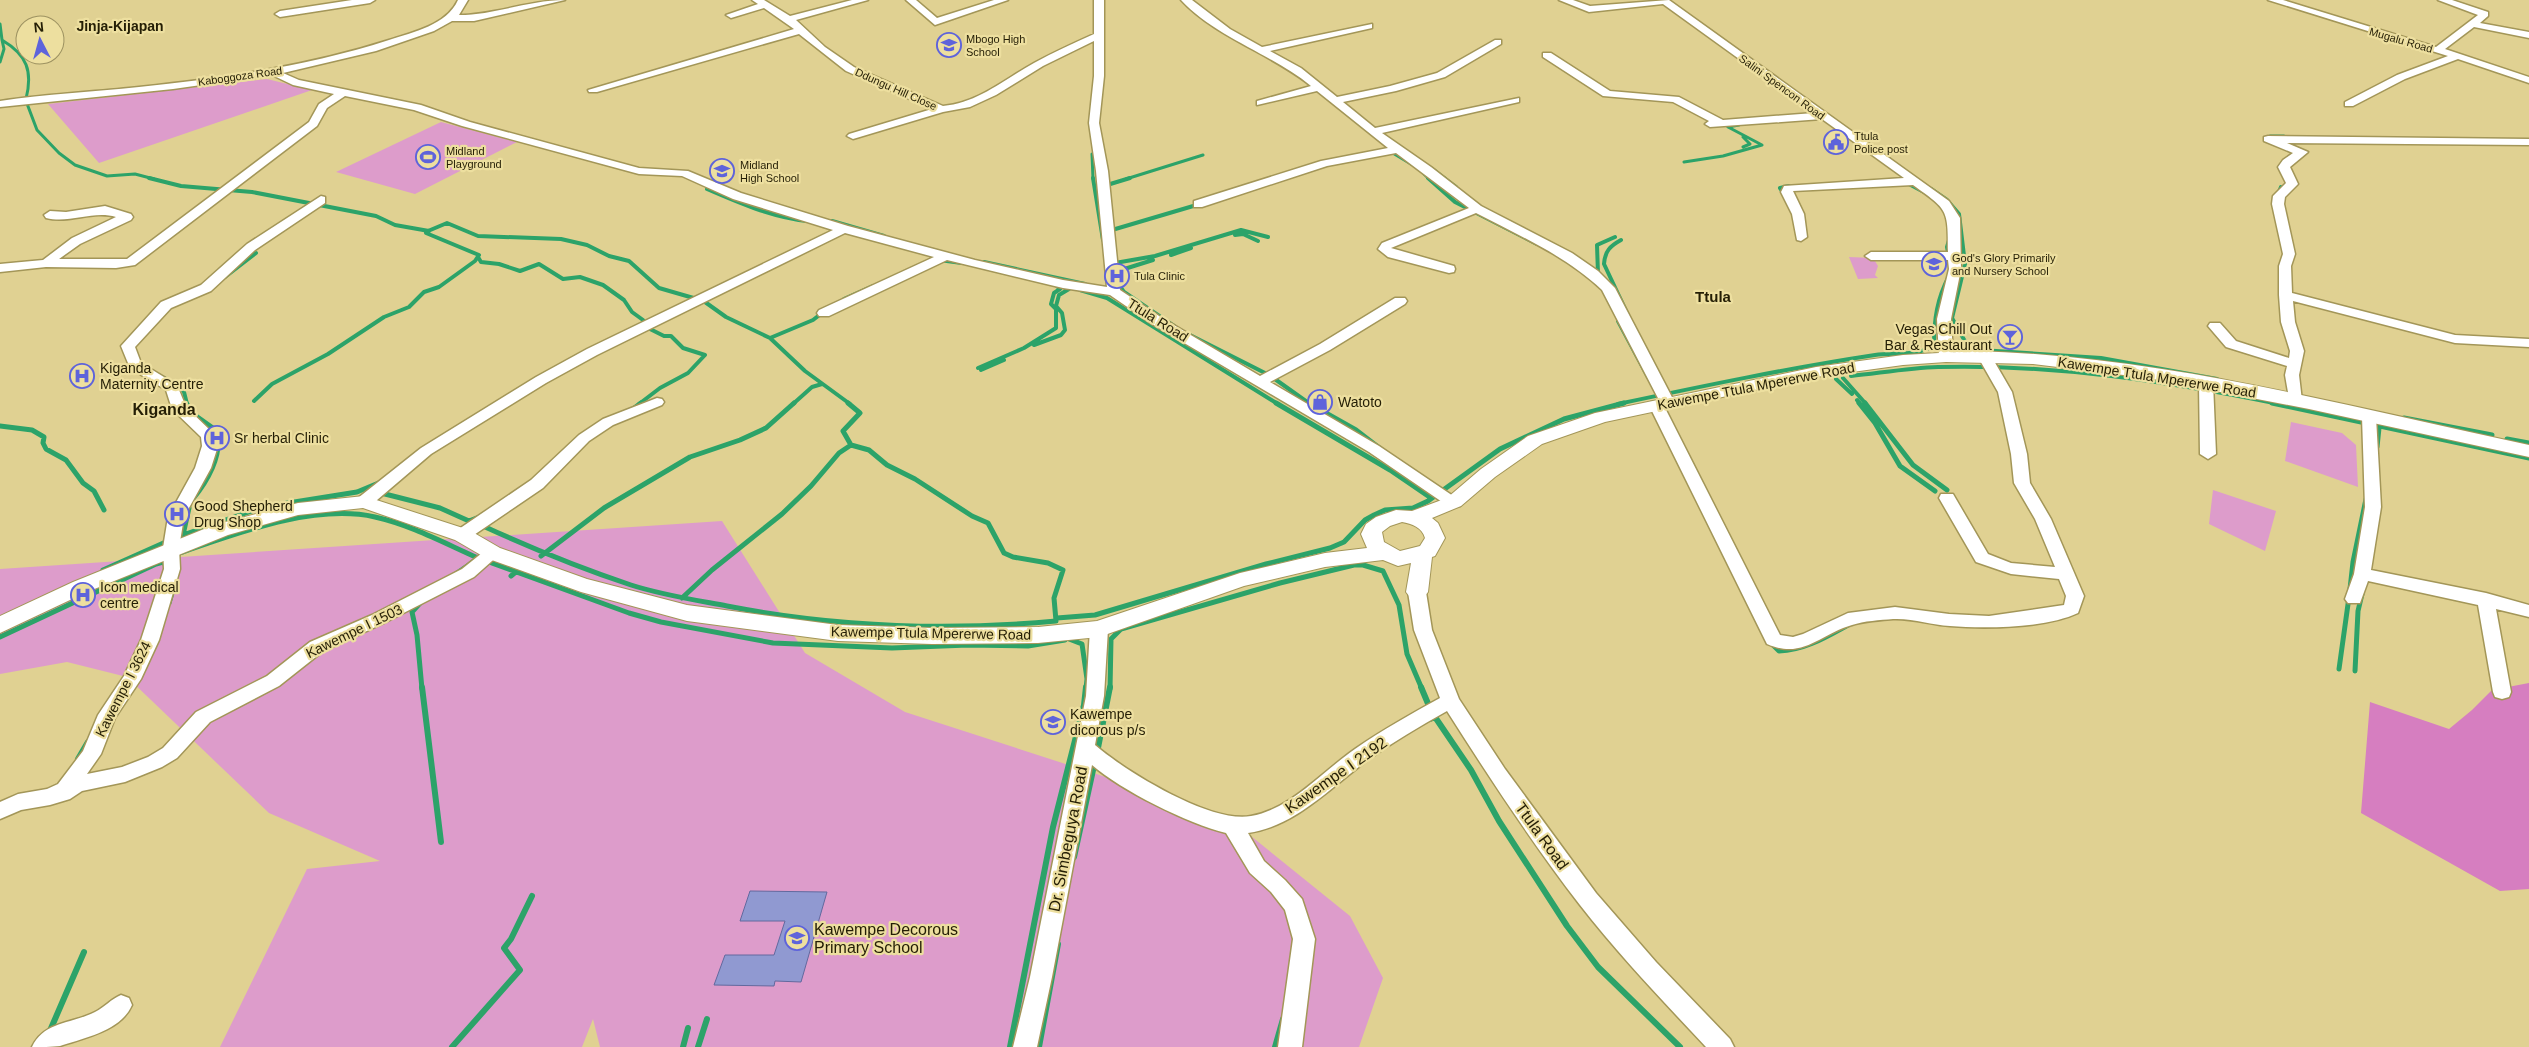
<svg xmlns="http://www.w3.org/2000/svg" width="2529" height="1047" viewBox="0 0 2529 1047" font-family="Arial,sans-serif">
	<style>
		.green { fill: #dd9ccb }
		.forest { fill: #d67ec0 }
		.lines { fill: none; stroke-linecap: round; stroke-linejoin: round }
		.stream-far3 { stroke: #2ca369; stroke-width: 3 }
		.stream-far2 { stroke: #2ca369; stroke-width: 4 }
		.stream-far1 { stroke: #2ca369; stroke-width: 5 }
		.stream { stroke: #2ca369; stroke-width: 6 }
		.building { fill: #9099d1; stroke: #62699e }
		.minor-casing { stroke: #a39658; stroke-width: 3 }
		.tertiary-casing { stroke: #a39658; stroke-width: 2 }
		.minor { fill: #fff; fill-rule: evenodd }
		.tertiary { fill: #fff; fill-rule: evenodd }
		.labels { text-anchor: middle; dominant-baseline: central; stroke-width: 4.5; stroke-linejoin: round; paint-order: stroke }
		.far-poi-label { font-size: 11px; fill: #241e05; stroke: #eddf9f; text-anchor: start }
		.far-street-label { font-size: 11px; fill: #241e05; stroke: #eddf9f }
		.far-quarter-label { font-size: 14px; font-weight: bold; fill: #241e05; stroke: #eddf9f }
		.street-label { font-size: 14px; fill: #241e05; stroke: #eddf9f }
		.poi-label { font-size: 14px; fill: #241e05; stroke: #eddf9f; text-anchor: start }
		.neighbourhood-label { font-size: 15px; font-weight: bold; fill: #241e05; stroke: #eddf9f }
		.quarter-label { font-size: 16px; font-weight: bold; fill: #241e05; stroke: #eddf9f }
		.near-street-label { font-size: 16px; fill: #241e05; stroke: #eddf9f }
		.near-poi-label { font-size: 16px; fill: #241e05; stroke: #eddf9f; text-anchor: start }
	</style>
	<rect width="100%" height="100%" fill="#e0d192"/>
	<!-- green -->
	<path class="green" d="M267 79 312 90 99 163 48 104Z
		M441 122 517 142 415 194 336 172Z
		M1849 257 1873 258 1878 266 1875 275 1878 278 1858 279Z
		M2291 422 2342 433 2356 445 2358 487 2285 461Z
		M2213 490 2276 511 2265 551 2209 524Z
		M722 521 805 653 905 712 1226 816 1350 916 1383 978 1359 1047H600L593 1019 582 1047H220L307 869 380 861 269 813 127 677 67 662 0 674V569Z"/>
	<!-- forest -->
	<path class="forest" d="M2529 683V889L2500 891 2361 813 2370 702 2449 729 2472 710 2492 690Z"/>
	<g class="lines">
		<!-- stream-far3 -->
		<path class="stream-far3" d="M0 24 2 40C27 55 33 71 26 99
			M0 62 4 49 2 40
			M26 101 37 130 59 153 75 165 107 176 135 174 154 179
			M1858 136 1890 159
			M2270 136H2284
			M1743 137 1750 144 1743 147
			M1391 152 1411 164
			M1092 154 1093 179
			M1684 162 1723 156 1762 145 1728 127 1739 125
			M1433 169 1446 179
			M1424 174 1429 179
			M1126 179 1203 155"/>
		<!-- stream-far2 -->
		<path class="stream-far2" d="M149 178 181 186 252 192 376 216 395 225 429 231 426 233 479 255 475 261 439 287 424 292 409 307 384 317 328 354 272 384 254 401
			M1093 178 1103 240
			M1428 178 1455 202 1537 244
			M1444 178 1456 187
			M1907 183 1924 192
			M1107 185 1130 178
			M707 189C739 203 772 217 807 221
			M1931 189 1947 200 1959 214 1965 264 1952 318 1967 345 1981 350 2101 358 2217 379
			M1785 195 1780 188 1789 186
			M2277 197 2281 187
			M832 221 884 236
			M428 231 447 223 478 236 561 239 587 245 609 256 629 261 659 288 697 299
			M1112 235V230L1200 204
			M1235 235 1243 234 1258 241
			M1621 240C1610 246 1605 251 1604 264L1628 315
			M1949 240 1947 247 1949 258
			M1171 255 1191 248
			M478 257 481 262 499 264 520 271 539 264 563 279 580 277 603 285 624 300 632 312 643 320 646 325
			M939 260 962 263
			M984 262 1085 284
			M1115 263 1155 256 1241 230 1268 237
			M1117 268 1120 286 1124 292 1174 326
			M1118 271 1153 260
			M1598 274 1597 245 1615 237
			M225 277 256 253
			M1080 290 1107 298 1278 404
			M707 298 705 302 726 317 770 338 805 371 850 404
			M844 299 873 286
			M1618 321 1648 377
			M1188 334 1267 374 1270 373
			M770 338 813 320 822 313
			M1034 345 1061 335 1065 330 1062 313 1056 306 1059 295 1069 289 1065 288
			M978 368 1024 348 1056 328V309L1051 304 1054 293 1060 289 1056 285
			M981 370 1004 360
			M158 375 178 385 184 392 187 404
			M1274 376 1272 377 1310 404
			M1851 376C1880 373 1909 368 1938 367 2053 364 2166 381 2279 404
			M1843 378 1866 404
			M1836 379 1852 394
			M1857 400 1860 404
			M506 404 540 382 648 328 664 336H671L683 348 705 355 688 373 660 388 639 404
			M793 404 812 387 822 384
			M1618 404C1703 386 1789 368 1875 355 1894 352 1918 357 1934 345 1934 319 1937 299 1949 276"/>
		<!-- stream-far1 -->
		<path class="stream-far1" d="M186 403 196 416 217 431C223 455 207 482 192 500
			M508 403 411 465 381 493 440 508 469 521 487 514 529 486 598 425 633 409 641 403
			M1276 403 1390 470 1431 498
			M1308 403 1356 430 1382 450
			M1859 403 1875 423 1900 466 1935 491
			M1865 403 1913 465 1947 490
			M2272 403 2529 458
			M2404 418 2492 435
			M0 426 32 430 44 437 43 443 46 449 66 460 83 483 94 491 104 510
			M2507 439 2529 443
			M2377 447 2379 428
			M189 508 183 535 263 507 357 492 381 482
			M483 526C531 548 580 568 631 585 662 595 695 600 727 606 836 627 946 631 1056 621L1054 598 1063 570 1048 563 1013 557 1004 553 988 523 972 516 915 479 887 465 869 450 851 445 843 431 860 413 848 403
			M541 556 604 508 690 457 740 440 766 428 794 403
			M486 564 489 562 629 613 661 622 773 643 892 648 968 645 1028 646 1065 640
			M103 570 168 541
			M511 576 517 571
			M2350 589 2353 562 2366 499
			M682 598 712 570 782 514 811 486 839 453 851 445
			M422 601 412 612 417 635 422 689
			M1057 618 1095 615 1266 564 1330 548 1344 542 1365 520 1374 515 1385 510 1413 508 1428 501 1500 449 1564 419 1624 403
			M0 637 156 564 163 562 167 567
			M1069 639 1082 644 1087 679 1086 689
			M1771 643 1779 651C1805 650 1826 637 1848 625
			M2339 669 2349 597
			M2355 671 2358 611 2362 594
			M131 689 159 623 160 611 169 603 172 593 170 589 174 555C233 535 312 503 375 517 411 525 444 543 478 558 433 594 381 611 331 637 303 651 279 673 251 689
			M1110 689 1111 639 1121 629 1280 583 1354 565H1363L1383 571 1399 605 1407 654 1422 689"/>
		<!-- stream -->
		<path class="stream" d="M131 687 115 708 92 759 78 780 113 775 153 762 171 750 205 710 254 687
			M422 687 441 842
			M1421 687 1429 706 1427 708
			M1430 719 1435 717 1471 770 1499 821 1567 926 1598 967 1680 1047
			M1097 753 1110 687
			M78 759 88 742
			M1074 857 1095 761
			M48 1047 49 1033 84 952
			M452 1047 520 970 504 948 511 939 532 896
			M683 1047 688 1028
			M698 1047 707 1019
			M1010 1047 1053 827 1084 705 1086 687
			M1039 1047 1058 944
			M1275 1047 1283 1019"/>
	</g>
	<!-- building -->
	<path class="building" d="M750 891 827 892 801 982 775 981 774 986 714 985 725 955H774L785 921H740Z"/>
	<g class="lines">
		<defs>
			<path id="minor" d="M352 0H375L370 3 280 17 275 14 280 11Z
				M458 0H468L459 15C495 15 529 0 565 0L474 21H452L434 31 376 51 283 73 299 80 421 105 470 122 639 168 688 171 741 193 848 226 975 260 1063 280 1107 287 1096 171 1089 123 1094 76V41L1043 66 996 95 970 107 943 112 853 139 847 136 849 134 932 109 846 71 799 34 597 92H589L588 90 794 29 764 8 731 18 726 15 758 4 752 0H764L790 16 852 0H868L796 20 825 47 854 67 943 106C978 103 1005 79 1034 63 1054 52 1074 43 1094 34V0H1104V76L1099 123 1108 171 1120 290 1162 318 1260 376 1320 344 1395 298H1405L1407 301 1405 304 1330 350 1270 382 1379 446 1462 502 1460 506H1448L1369 452 1152 324 1110 295 1063 288 947 260 829 316H819L817 313 819 310 934 257 845 233 597 355 546 383 431 454 370 506H358L356 502 358 498 421 448 536 377 587 349 833 230 733 199 682 176 639 174 462 126 414 110 345 96 327 108 317 126 135 265 116 268 46 267 0 272V264L43 260 72 238 116 217C93 210 70 224 46 218L44 215 50 211 66 212 105 206 131 214 133 217 131 220 80 244 59 259H127L309 122 319 104 334 94 293 85 272 75 173 89 0 107V101C46 94 93 92 139 87 224 78 308 66 389 40 413 32 447 25 458 0Z
				M906 0H916L937 18 994 0H1008L935 25Z
				M1181 0H1192L1230 29 1262 47 1372 24V28L1270 51 1301 68 1337 97 1390 86 1437 73 1495 40H1501V44L1445 77 1396 91 1343 102 1375 128 1519 98V102L1382 133 1431 167 1481 206 1572 253 1598 271 1615 288 1675 403 1673 406H1664L1780 635 1793 637 1803 634 1848 613 1895 607 1949 614 1989 616 2064 605 2066 596 2059 579 2011 574 1976 562 1939 498 1941 494H1953L1988 554 2011 563 2055 567 2035 519 2014 483 2011 454 1998 392 1978 357 1985 353 1990 354 2012 392 2027 454 2030 483 2051 519 2084 596 2078 613C2047 628 1985 629 1950 626 1931 625 1913 618 1893 619 1880 620 1864 621 1852 625 1820 634 1803 660 1767 644L1649 405 1651 402H1660L1602 290C1566 256 1520 236 1476 213L1391 248 1454 266 1455 269 1454 272 1449 273 1388 257 1378 249 1382 243 1469 208 1396 153 1327 166 1202 207H1194V201L1321 161 1388 148 1317 91 1257 105V101L1311 86C1272 54 1215 37 1181 0Z
				M1559 0H1573L1590 6 1669 0 1949 201 1960 218 1961 269 1951 319 1953 357 1951 360 1946 361 1939 357 1937 319 1949 269 1948 260H1871L1865 256 1871 252H1948C1948 209 1948 210 1913 185L1793 191 1804 214 1807 237 1801 241 1797 240 1792 214 1781 192 1784 186 1904 178 1822 119 1710 127 1705 124 1709 121 1673 102 1603 96 1543 57V53H1551L1610 91 1679 97 1723 120 1814 113 1663 4 1589 12Z
				M2268 0H2283L2436 47 2478 15 2438 0H2452L2488 12V16L2480 23 2529 32V38L2474 27 2445 49 2529 77V83L2458 59 2405 79 2353 106H2345V102L2397 75 2448 56Z
				M2268 136 2529 139V145L2287 143 2308 152 2290 167 2298 184 2285 197 2284 204 2295 254 2291 266 2292 293 2455 335 2529 339V347L2455 343 2293 301 2295 322 2304 351 2299 375 2302 401 2295 405 2290 404 2285 375 2287 366 2226 347 2208 326 2210 323H2220L2236 341 2289 358 2290 351 2281 322 2279 295V266L2283 254 2272 204 2273 196 2286 183 2278 167 2283 160 2293 153 2264 141V137Z
				M321 196 325 197V203L255 250 211 291 171 308 135 347 141 363 177 385 186 407 213 433 218 446 211 468 184 517 179 548 180 569 159 640 141 679 115 718 101 754 87 774 122 767 148 757 163 748 196 712 267 676 310 642 372 615 462 569 487 549H499L501 553 474 577 384 623 322 652 279 686 210 722 177 758 162 767 125 782 82 791 70 799 50 805 21 810 0 819V802L18 794 47 789 58 784 83 751 98 715 124 676 141 640 164 569 163 548 168 517 195 468 202 446 201 437 172 409 166 390 130 368 121 346 161 302 201 285 247 244Z
				M2206 379 2213 383 2216 454 2208 459 2200 454 2199 383Z
				M657 398 662 399 664 402 662 405 613 425 589 441 543 488 468 539H456L454 535 456 531 531 480 579 435 603 419Z
				M2369 413 2376 417 2381 507 2371 570 2486 593 2529 605V617L2496 609 2511 692 2509 697 2502 699 2495 697 2493 692 2478 605 2368 581 2360 603H2348L2345 599 2354 574 2365 507 2362 417Z
				M1417 586 1423 588 1426 592 1432 630 1459 699 1505 769 1596 893 1656 962 1730 1039 1734 1047H1706C1663 1001 1619 955 1580 905 1532 843 1489 777 1447 711 1420 726 1393 742 1368 760 1331 787 1296 826 1248 833L1264 861 1285 880 1302 899 1315 939 1302 1047H1278L1293 939 1285 910 1271 892 1250 873 1226 833C1188 824 1121 790 1092 765L1052 977 1037 1047H1013L1030 977 1086 696 1090 629 1093 625 1099 623 1105 625 1108 629 1104 696 1095 745C1125 771 1211 824 1251 816 1291 809 1323 771 1355 749 1382 730 1411 714 1440 698L1414 630 1408 592 1411 588Z
				M121 995 129 998 132 1005C121 1031 84 1038 60 1046 52 1047 40 1047 32 1047 44 1021 72 1024 95 1012 105 1007 111 999 121 995Z"/>
			<path id="tertiary" d="M1975 351C2162 356 2347 406 2529 445V457L2309 409 2148 378 2033 364 1946 362 1903 365 1816 377 1605 422 1542 444 1495 477 1461 506 1432 518 1438 523 1445 538 1435 556 1432 557 1428 592 1424 597 1417 599 1410 597 1406 592 1411 563 1398 566 1383 560 1325 567 1244 586 1099 637 1038 643 932 644 838 641 687 621 581 592 486 558 455 540 363 508 298 515 228 535 87 592 0 633V616L73 582 214 525 298 503 364 496 469 530 500 548 587 579 687 605 838 625 932 628 1038 627 1097 621 1240 573 1325 553 1367 548 1361 534 1366 524 1376 517 1396 510 1412 511 1447 498 1481 469 1528 436 1595 413 1816 367 1903 355ZM1402 522C1412 524 1422 527 1425 538L1420 546 1400 551 1384 542 1382 532 1390 526Z"/>
		</defs>
		<!-- minor casing -->
		<use href="#minor" class="minor-casing"/>
		<!-- tertiary casing -->
		<use href="#tertiary" class="tertiary-casing"/>
		<!-- minor -->
		<use href="#minor" class="minor"/>
		<!-- tertiary -->
		<use href="#tertiary" class="tertiary"/>
	</g>
	<!-- icons -->
	<defs>
		<symbol id="school-ring" viewBox="-11 -11 22 22"><circle r="9.5" fill="#eddf9f" stroke="#5e63db" stroke-width="1.5"/><path d="M0-5L7-2L0 1L-7-2ZM-4 1L0 2.5L4 1V4Q0 6-4 4Z" fill="#5e63db"/></symbol>
		<symbol id="civic-ring" viewBox="-11 -11 22 22"><circle r="9.5" fill="#eddf9f" stroke="#5e63db" stroke-width="1.5"/><path d="M-.6-6.5H3V-4.5H.6V-3L4-1V1h2V6H-6V1h2V-1L-.6-3ZM-1.2 2.5V6h2.4V2.5Z" fill="#5e63db"/></symbol>
		<symbol id="stadium-ring" viewBox="-11 -11 22 22"><circle r="9.5" fill="#eddf9f" stroke="#5e63db" stroke-width="1.5"/><path d="M0-5a6.5 5 0 1 0 0 10a6.5 5 0 1 0 0-10ZM-3.5-1.8h7v3.6h-7Z" fill="#5e63db"/></symbol>
		<symbol id="hospital-ring" viewBox="-11 -11 22 22"><circle r="9.5" fill="#eddf9f" stroke="#5e63db" stroke-width="1.5"/><path d="M-5-5h3v3.5h4V-5h3V5h-3V1.5h-4V5h-3Z" fill="#5e63db"/></symbol>
		<symbol id="bar-ring" viewBox="-11 -11 22 22"><circle r="9.5" fill="#eddf9f" stroke="#5e63db" stroke-width="1.5"/><path d="M-6-5H6L.8 .8V4.5H3.5V6h-7V4.5H-.8V.8Z" fill="#5e63db"/></symbol>
		<symbol id="shop-ring" viewBox="-11 -11 22 22"><circle r="9.5" fill="#eddf9f" stroke="#5e63db" stroke-width="1.5"/><path d="M-5-2.5h2.3a2.7 3.5 0 0 1 5.4 0H5L5.5 6h-11ZM-1.5-2.5h3a1.5 2.3 0 0 0-3 0Z" fill="#5e63db"/></symbol>
	</defs>
	<g fill-rule="evenodd">
		<use href="#school-ring" x="935" y="31" width="28" height="28"/>
		<use href="#civic-ring" x="1822" y="128" width="28" height="28"/>
		<use href="#stadium-ring" x="414" y="143" width="28" height="28"/>
		<use href="#school-ring" x="708" y="157" width="28" height="28"/>
		<use href="#school-ring" x="1920" y="250" width="28" height="28"/>
		<use href="#hospital-ring" x="1103" y="262" width="28" height="28"/>
		<use href="#bar-ring" x="1996" y="323" width="28" height="28"/>
		<use href="#hospital-ring" x="68" y="362" width="28" height="28"/>
		<use href="#shop-ring" x="1306" y="388" width="28" height="28"/>
		<use href="#hospital-ring" x="203" y="424" width="28" height="28"/>
		<use href="#hospital-ring" x="163" y="500" width="28" height="28"/>
		<use href="#hospital-ring" x="69" y="581" width="28" height="28"/>
		<use href="#school-ring" x="1039" y="708" width="28" height="28"/>
		<use href="#school-ring" x="783" y="924" width="28" height="28"/>
	</g>
	<g class="labels">
		<!-- far-poi labels -->
		<g class="far-poi-label">
			<text x="966" y="39">Mbogo High<tspan x="966" dy="13">School</tspan></text>
			<text x="1854" y="136">Ttula<tspan x="1854" dy="13">Police post</tspan></text>
			<text x="446" y="151">Midland<tspan x="446" dy="13">Playground</tspan></text>
			<text x="740" y="165">Midland<tspan x="740" dy="13">High School</tspan></text>
			<text x="1952" y="258">God's Glory Primarily<tspan x="1952" dy="13">and Nursery School</tspan></text>
			<text x="1134" y="276">Tula Clinic</text>
		</g>
		<!-- far-street labels -->
		<g class="far-street-label">
			<text transform="translate(2401 40) rotate(16)">Mugalu Road</text>
			<text transform="translate(240 76) rotate(-8)">Kaboggoza Road</text>
			<text transform="translate(1782 87) rotate(36)">Salini Spencon Road</text>
			<text transform="translate(896 89) rotate(24)">Ddungu Hill Close</text>
		</g>
		<!-- far-quarter labels -->
		<g class="far-quarter-label">
			<text x="120" y="26">Jinja-Kijapan</text>
		</g>
		<!-- street labels -->
		<g class="street-label">
			<text transform="translate(1158 320) rotate(32)">Ttula Road</text>
			<text transform="translate(2157 377) rotate(9)">Kawempe Ttula Mpererwe Road</text>
			<text transform="translate(1756 386) rotate(-11)">Kawempe Ttula Mpererwe Road</text>
			<text transform="translate(354 631) rotate(-26)">Kawempe I 1503</text>
			<text transform="translate(931 633) rotate(1)">Kawempe Ttula Mpererwe Road</text>
			<text transform="translate(123 689) rotate(-63)">Kawempe I 3624</text>
		</g>
		<!-- poi labels -->
		<g class="poi-label">
			<text x="1992" y="329" text-anchor="end">Vegas Chill Out<tspan x="1992" dy="16">Bar &amp; Restaurant</tspan></text>
			<text x="100" y="368">Kiganda<tspan x="100" dy="16">Maternity Centre</tspan></text>
			<text x="1338" y="402">Watoto</text>
			<text x="234" y="438">Sr herbal Clinic</text>
			<text x="194" y="506">Good Shepherd<tspan x="194" dy="16">Drug Shop</tspan></text>
			<text x="100" y="587">Icon medical<tspan x="100" dy="16">centre</tspan></text>
			<text x="1070" y="714">Kawempe<tspan x="1070" dy="16">dicorous p/s</tspan></text>
		</g>
		<!-- neighbourhood labels -->
		<g class="neighbourhood-label">
			<text x="1713" y="296">Ttula</text>
		</g>
		<!-- quarter labels -->
		<g class="quarter-label">
			<text x="164" y="409">Kiganda</text>
		</g>
		<!-- near-street labels -->
		<g class="near-street-label">
			<text transform="translate(1336 775) rotate(-35)">Kawempe I 2192</text>
			<text transform="translate(1542 836) rotate(54)">Ttula Road</text>
			<text transform="translate(1068 839) rotate(-79)">Dr. Simbeguya Road</text>
		</g>
		<!-- near-poi labels -->
		<g class="near-poi-label">
			<text x="814" y="929">Kawempe Decorous<tspan x="814" dy="18">Primary School</tspan></text>
		</g>
	</g>
	<!-- north arrow -->
	<g transform="translate(40 40) rotate(354)"><circle r="24" fill="#eddf9f" stroke="#9d9261"/>
	<path d="M0-4L9 19L0 12L-9 19Z" fill="#5e63db"/>
	<text y="-8" font-size="14" font-weight="bold" text-anchor="middle" fill="#241e05">N</text>
	</g>
</svg>
